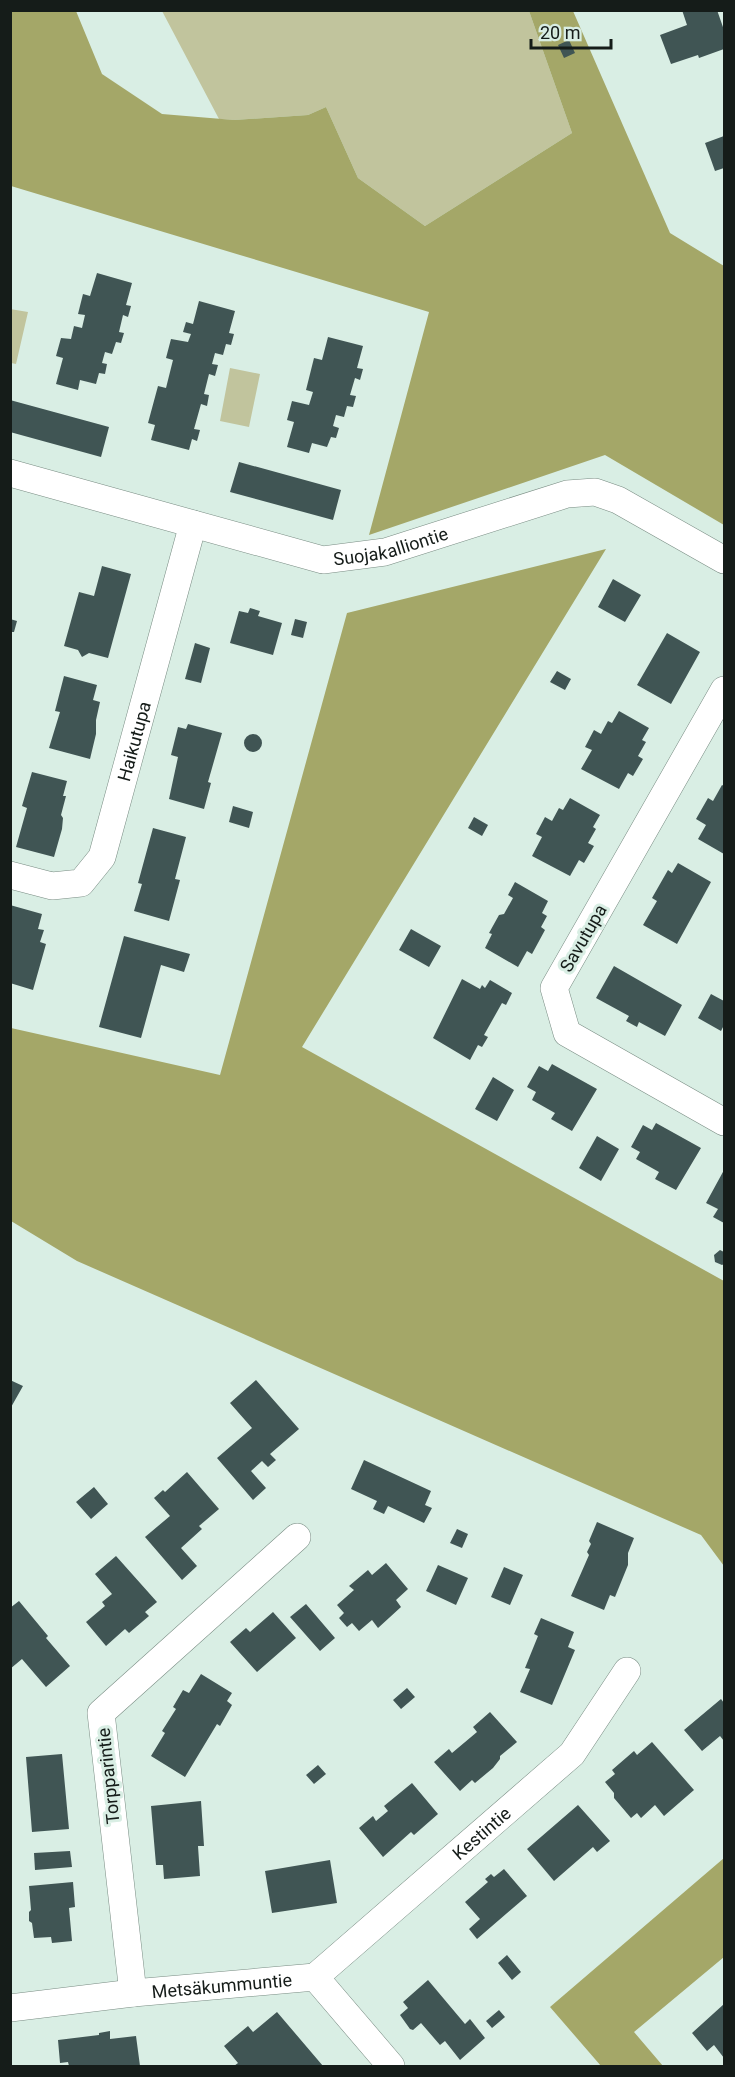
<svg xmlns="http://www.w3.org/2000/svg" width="735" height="2077" viewBox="0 0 735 2077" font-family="Roboto,sans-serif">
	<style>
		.green { fill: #c1c49d }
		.forest { fill: #a4a768 }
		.building { fill: #405554 }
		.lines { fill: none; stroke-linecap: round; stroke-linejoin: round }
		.street-casing { stroke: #798c83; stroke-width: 28 }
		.street { stroke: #fff; stroke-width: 27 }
		.labels { text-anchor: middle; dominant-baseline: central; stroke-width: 6; stroke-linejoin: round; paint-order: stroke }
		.street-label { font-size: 18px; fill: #151c19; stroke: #d9eee4 }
	</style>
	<rect width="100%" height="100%" fill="#d9eee4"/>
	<!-- green -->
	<path class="green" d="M162 11H529L572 133 425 226 358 178 326 107 308 115 234 120 219 119Z
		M10 309 28 312 16 364 11 363Z
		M230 368 260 374 249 427 220 421Z"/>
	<!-- forest -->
	<path class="forest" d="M10 11H76L102 74 162 114 234 120 308 115 326 107 358 178 425 226 572 133 529 11H573L670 233 724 266V525L605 455 369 535 429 312 11 186Z
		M606 549 302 1047 724 1281V1566L701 1535 77 1261 11 1221V1028L220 1075 347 613Z
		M724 1858V1957L634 2032 663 2066H601L550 2007Z"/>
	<!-- building -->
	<path class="building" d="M682 10H717L724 30V49L699 58 698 55 671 64 660 35 687 25Z
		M569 40 575 53 564 58 558 45Z
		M724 136V168L715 171 705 143Z
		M97 273 132 283 126 305 131 306 128 317 123 315 119 332 124 333 121 343 116 342 112 354 105 352 102 363 107 364 105 374 99 373 96 384 80 380 78 390 56 384 63 358 56 356 61 338 71 339 74 326 82 328 85 315 78 314 83 294 90 296Z
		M199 301 235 311 229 333 234 334 231 345 226 344 223 355 215 353 212 364 218 365 215 376 209 374 204 394 209 395 207 406 201 404 194 429 200 430 197 441 192 439 189 450 151 440 155 425 148 423 158 386 166 388 173 360 166 358 171 339 188 342 191 334 183 332 186 322 193 324Z
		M328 337 363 346 357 368 363 369 360 380 355 378 350 395 356 396 353 407 347 406 344 417 336 415 333 426 339 428 336 438 331 437 327 447 312 443 309 453 287 447 294 422 287 420 292 401 309 405 313 392 306 390 314 358 322 360Z
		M10 400 109 427 101 457 10 432Z
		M239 462 341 490 333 520 230 492Z
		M102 566 131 574 108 658 89 653 82 657 78 650 64 646 79 592 94 596Z
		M613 579 641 595 625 622 598 607Z
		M250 608 260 611 258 616 282 623 273 655 230 643 239 611 248 613Z
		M10 619 17 621 14 632H10Z
		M295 619 307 622 303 638 291 635Z
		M667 633 700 652 671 704 637 685Z
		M195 643 210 648 201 683 185 679Z
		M557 671 571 679 565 690 550 682Z
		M64 676 97 685 93 700 100 702 96 720V734L90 759 49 748 60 712 55 711Z
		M619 711 649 728 642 740 646 742 638 756 643 759 633 776 628 773 619 789 581 769 592 750 585 747 594 730 601 734 608 721 612 723Z
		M188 724 222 733 208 782 211 783 204 809 169 799 178 757 171 755 178 727 186 729Z
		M244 743a9 9 0 1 1 18 0a9 9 0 1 1-18 0Z
		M32 772 67 781 63 796H66L61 815 63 818 62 829 54 857 16 847 27 808 22 806Z
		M722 785 724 786V854L698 839 706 825 696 819 708 798 713 801Z
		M570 798 600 815 593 827 596 829 588 843 594 846 584 863 579 860 570 876 532 856 542 837 536 834 545 817 552 821 559 808 563 810Z
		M233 806 253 812 249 828 229 822Z
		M474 817 488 825 482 836 468 828Z
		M153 828 186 837 175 879 180 880 169 921 134 911 142 884 138 883Z
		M678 863 711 882 677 944 643 925 657 901 652 898 668 870 672 873Z
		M515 882 548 901 542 913 547 916 541 927 545 930 532 954 527 951 518 967 485 948 492 934 489 933 499 915 504 914 513 898 508 895Z
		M10 905 42 914 38 929 44 930 40 942 46 944 33 990 10 983Z
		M411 929 441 946 429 967 399 950Z
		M124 936 190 954 184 972 161 965 141 1038 99 1027Z
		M614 966 682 1005 665 1036 639 1022 637 1027 626 1021 629 1016 596 998Z
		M462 979 480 989 482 985 485 988 490 980 512 993 506 1005 502 1003 484 1035 488 1037 482 1047 478 1045 470 1060 433 1038Z
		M711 994 724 1001V1025L721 1031 698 1018Z
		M552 1064 597 1089 572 1131 551 1119 555 1113 532 1100 536 1092 527 1087 539 1066 548 1071Z
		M493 1077 514 1090 497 1121 475 1109Z
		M656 1123 701 1148 676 1190 655 1179 659 1172 636 1159 640 1152 631 1147 643 1125 652 1130Z
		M597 1136 619 1149 601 1181 579 1168Z
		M724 1170V1223L713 1217 718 1209 706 1203Z
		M720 1250 724 1252V1264L722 1265 715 1262 714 1255Z
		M10 1380 23 1386 10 1409Z
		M256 1380 299 1429 270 1454 276 1460 268 1467 262 1461 251 1471 266 1488 253 1500 217 1458 252 1428 230 1403Z
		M364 1460 431 1491 425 1505 432 1508 424 1523 388 1506 384 1514 373 1509 377 1501 351 1489Z
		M187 1472 219 1509 199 1526 202 1529 181 1548 197 1566 182 1580 145 1537 170 1516 154 1498 163 1490 165 1492Z
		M94 1487 108 1504 91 1519 76 1502Z
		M597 1522 634 1538 628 1553V1565L615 1597 610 1595 604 1610 571 1596 589 1555 587 1552 591 1544 589 1541Z
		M457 1529 468 1534 462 1548 450 1543Z
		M116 1556 157 1602 145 1612 149 1616 129 1633 125 1629 106 1646 86 1622 105 1606 102 1602 112 1594 95 1574Z
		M386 1563 408 1589 396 1600 401 1607 378 1628 372 1620 359 1631 352 1623 347 1627 339 1618 344 1613 337 1605 354 1590 349 1586 368 1570 372 1575Z
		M438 1565 468 1578 456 1605 426 1591Z
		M504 1567 523 1575 510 1605 491 1597Z
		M19 1601 48 1636 46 1638 70 1666 46 1687 22 1659 10 1669V1608Z
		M306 1604 335 1638 320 1651 290 1617Z
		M273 1612 296 1638 257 1672 230 1642 246 1628 250 1632Z
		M541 1618 574 1632 568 1647 575 1650 552 1705 520 1692 530 1669 525 1668 538 1636 534 1634Z
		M201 1674 232 1693 227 1701 232 1705 220 1726 217 1724 185 1777 151 1756 165 1733 162 1731 176 1709 173 1707 183 1690 189 1693Z
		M407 1688 415 1697 401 1709 393 1700Z
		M721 1699 724 1703V1741L720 1736 702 1751 684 1730Z
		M490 1712 517 1742 500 1756V1759L493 1768 475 1783 472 1780 460 1791 434 1762 449 1749 452 1753 477 1732 473 1727Z
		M652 1742 694 1790 664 1816 655 1805 641 1818 637 1813 631 1818 614 1798V1793L605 1782 615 1774 612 1770 634 1751 637 1755Z
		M62 1754 69 1829 32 1832 26 1757Z
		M318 1765 326 1774 314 1784 306 1775Z
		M412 1783 438 1814 414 1835 411 1832 383 1857 359 1828 373 1816 376 1821 388 1811 384 1806Z
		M201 1801 204 1846H198L200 1876 164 1879 163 1865H156L151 1806Z
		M578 1805 610 1841 597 1852 593 1847 554 1881 527 1849Z
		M70 1851 72 1867 35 1870 34 1853Z
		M330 1860 337 1903 272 1913 265 1871Z
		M504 1869 527 1896 477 1939 469 1929 480 1919 465 1902 488 1882 485 1879 491 1874 494 1877Z
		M73 1882 75 1907 69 1908 72 1941 52 1943 51 1937 34 1938 32 1923 29 1921V1912L31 1910 29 1886Z
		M507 1955 521 1972 512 1980 498 1963Z
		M428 1980 465 2024 470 2019 485 2038 460 2060 445 2041 440 2045 421 2023 413 2030 410 2029 400 2015 408 2008 403 2002Z
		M724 2004V2058L714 2045 707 2051 692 2033Z
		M499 2010 505 2017 492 2028 486 2021Z
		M277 2012 323 2066H234L238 2063 224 2046 248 2026 253 2032Z
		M110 2031V2039L136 2036 140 2066H69L68 2062 60 2063 58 2040 99 2035V2033Z"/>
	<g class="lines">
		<defs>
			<g id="street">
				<path id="s1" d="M10 473 323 560 385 552 567 494 595 492 618 500 724 560"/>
				<path d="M724 690 554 988 567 1033 724 1122"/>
				<path id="s2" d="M10 875 52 886 81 883 102 857 193 524"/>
				<path id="s3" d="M315 1977 572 1754 627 1671"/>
				<path d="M133 1993 101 1713 297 1537"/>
				<path id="s4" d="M10 2008 133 1993 315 1977 391 2066"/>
			</g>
		</defs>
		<!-- street casing -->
		<use href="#street" class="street-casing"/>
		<!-- street -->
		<use href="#street" class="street"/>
	</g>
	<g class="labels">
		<!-- street labels -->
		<g class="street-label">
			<text stroke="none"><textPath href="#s1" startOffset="394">Suojakalliontie</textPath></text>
			<text stroke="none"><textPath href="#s2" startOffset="226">Haikutupa</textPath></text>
			<text transform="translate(583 938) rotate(-60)">Savutupa</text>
			<text transform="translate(108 1776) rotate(-96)">Torpparintie</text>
			<text stroke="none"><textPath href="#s3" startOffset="220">Kestintie</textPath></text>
			<text stroke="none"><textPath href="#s4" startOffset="213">Metsäkummuntie</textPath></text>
		</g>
	</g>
	<!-- border -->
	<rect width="735" height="2077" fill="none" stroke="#151c19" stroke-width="24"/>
	<!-- scale -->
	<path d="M531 39v9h80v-9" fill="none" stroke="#151c19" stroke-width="3"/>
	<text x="540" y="39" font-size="18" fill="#151c19" stroke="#d9eee4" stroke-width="4.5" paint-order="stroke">20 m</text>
</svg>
